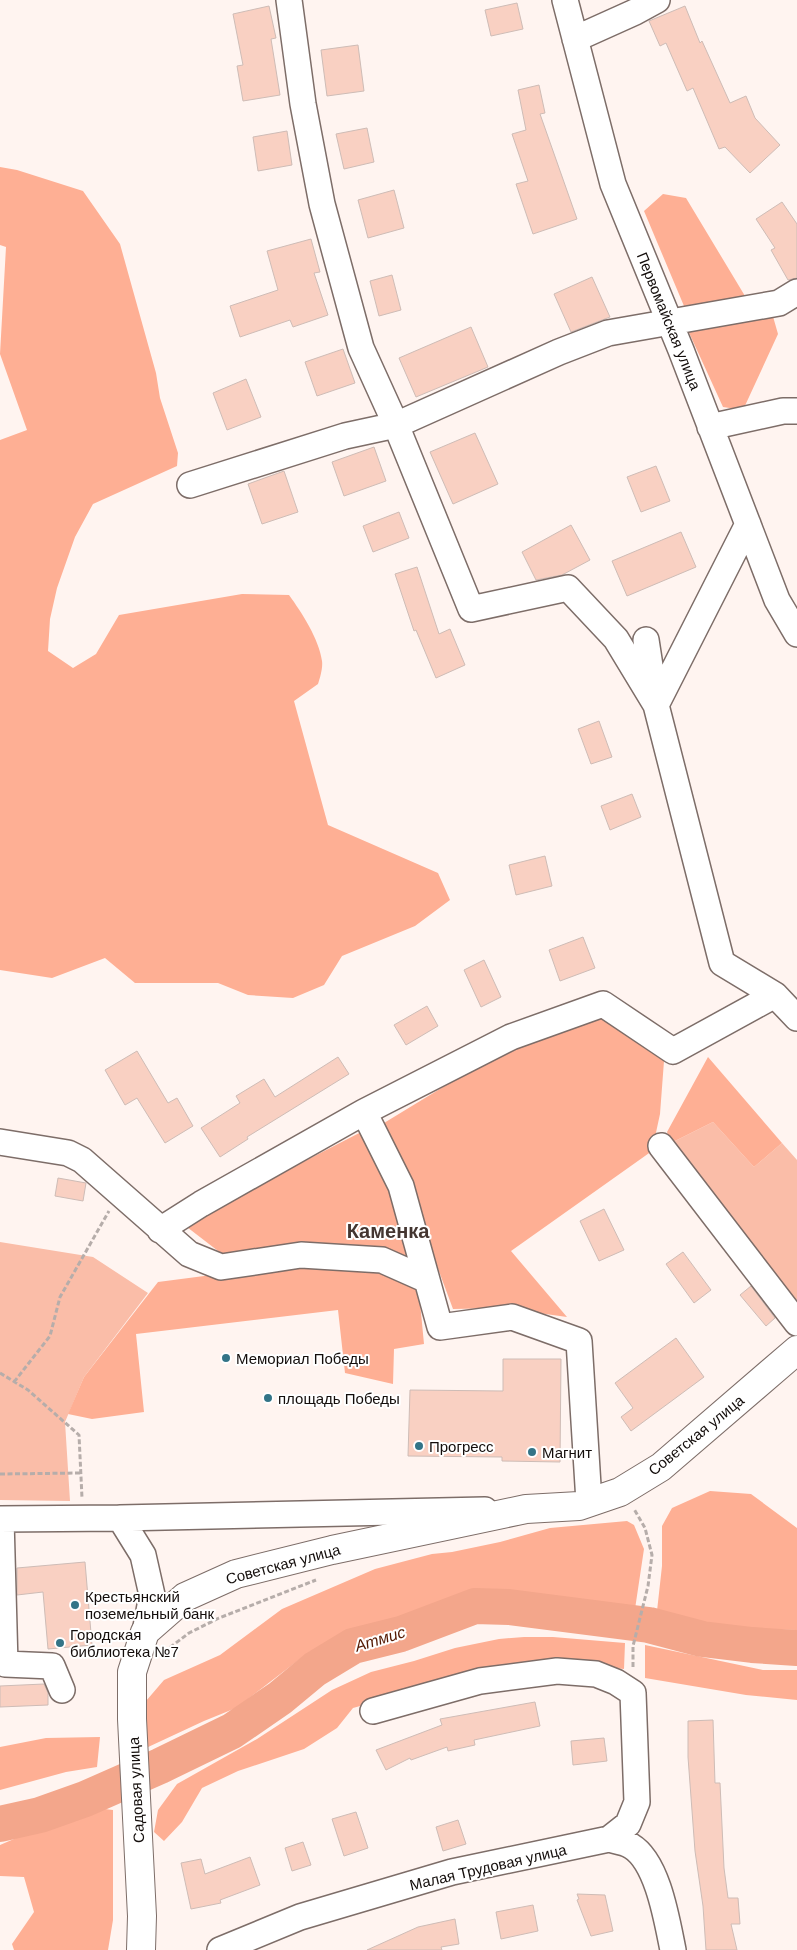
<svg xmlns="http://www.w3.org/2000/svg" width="797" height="1950" viewBox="0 0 797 1950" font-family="Arial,sans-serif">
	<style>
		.green { fill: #fabda8 }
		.forest { fill: #feaf94 }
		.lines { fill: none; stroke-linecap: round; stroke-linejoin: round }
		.river { stroke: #f3a68b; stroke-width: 36 }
		.building { fill: #f9d0c2; stroke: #cebcb6 }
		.minor-casing { stroke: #7d6d68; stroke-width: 28 }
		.major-casing { stroke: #7d6d68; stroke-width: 30 }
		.path { stroke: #b6adaa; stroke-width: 3; stroke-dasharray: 5 2.5; stroke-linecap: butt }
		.minor { stroke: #fff; stroke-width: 25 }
		.major { stroke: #fff; stroke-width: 28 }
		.poi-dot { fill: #337487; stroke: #fff; stroke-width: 2 }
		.labels { text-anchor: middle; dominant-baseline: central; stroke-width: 4; stroke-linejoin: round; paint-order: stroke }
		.street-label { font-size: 15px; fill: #130d0b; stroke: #fff }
		.poi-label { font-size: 15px; fill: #130d0b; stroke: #fff; text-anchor: start }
		.water-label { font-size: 16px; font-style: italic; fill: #541902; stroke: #fff }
		.district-label { font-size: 20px; font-weight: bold; fill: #443631; stroke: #fff }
	</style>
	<rect width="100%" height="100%" fill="#fff4f0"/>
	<!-- green -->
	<path class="green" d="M713 1122 754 1167 782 1143 797 1160V1299L794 1302 671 1143Z
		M0 1242 93 1257 148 1293 84 1377 65 1422 70 1501 0 1500Z"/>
	<!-- forest -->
	<path class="forest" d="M0 167 17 170 83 191 120 244 156 373 160 398 178 453 177 466 93 504 75 537 57 588 50 619 48 651 73 668 96 654 119 615 242 594 289 595C302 613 319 639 322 661 323 668 320 678 318 684L294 701 328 825 438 873 450 900 415 926 342 956 324 985 293 998 248 995 218 983H135L105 958 52 978 0 970V440L27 430 0 354 6 247 0 245Z
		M663 194 686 198 745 296 684 306 644 211Z
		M772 313 778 334 743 410 723 407 686 326Z
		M600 1016 664 1061 660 1114 652 1151 511 1251 567 1317 503 1308 453 1309 384 1123 512 1045Z
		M708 1057 782 1143 754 1167 713 1122 671 1143 667 1132Z
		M365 1130 391 1193 413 1261 383 1247 299 1244 222 1254 183 1224Z
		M367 1263 406 1277 419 1292 424 1344 394 1349 393 1384 345 1373 338 1310 136 1334 144 1412 92 1419 68 1414 84 1377 158 1282 281 1266Z
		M710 1491 751 1494 797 1528V1630L694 1628 656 1620 662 1566V1526L672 1508Z
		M627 1521 634 1525 644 1549 635 1609 593 1607 551 1602 513 1594 460 1598 392 1625 350 1635 309 1652 236 1708 204 1721 146 1748V1701L164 1680 220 1655 282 1609 375 1569 432 1554 452 1552 500 1542 550 1528Z
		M524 1637H553L625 1643 624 1669 588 1665H500L453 1676 403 1694 353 1708 337 1728 304 1749 238 1771 202 1788 182 1822 164 1841 154 1832 158 1810 177 1784 257 1739 332 1690 371 1672 414 1661 455 1648 499 1639Z
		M645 1645 763 1670H797V1700L746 1695 645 1678Z
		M100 1737 97 1767 66 1772 0 1790V1747L46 1738Z
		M88 1807 113 1810V1920L108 1950H14L12 1944 34 1912 24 1877 0 1876V1845Z"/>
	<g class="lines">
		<!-- river -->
		<path class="river" d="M0 1824 40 1815 85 1799 160 1766 232 1731 280 1698 315 1669 353 1646 401 1634 475 1606 509 1607 649 1625 702 1639 752 1645 797 1648"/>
	</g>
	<!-- building -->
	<path class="building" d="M517 3 523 29 491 36 485 10Z
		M269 6 276 38 271 39 280 95 243 101 237 66 243 65 233 14Z
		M685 6 700 43 702 41 730 103 746 96 755 118 780 145 750 173 725 147 719 149 693 88 687 91 666 43 660 46 649 21Z
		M358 45 364 91 327 96 321 50Z
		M539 85 545 113 540 114 577 219 533 234 516 184 528 181 512 134 526 130 518 90Z
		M367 128 374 162 344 169 336 134Z
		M287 131 292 165 258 171 253 137Z
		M394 190 404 228 368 238 358 200Z
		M782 202 797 224V278L788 280 771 250 775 248 756 219Z
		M311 239 320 272 314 273 328 315 293 327 290 320 240 337 230 306 278 290 267 251Z
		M392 275 401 310 379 316 370 281Z
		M592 277 610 317 571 332 554 294Z
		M471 327 488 367 416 397 399 358Z
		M343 349 355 383 317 396 305 362Z
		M246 379 261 417 227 430 213 393Z
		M475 433 498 484 453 504 430 452Z
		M374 447 386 481 344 496 332 462Z
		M656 466 670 501 641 512 627 477Z
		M284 471 298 512 262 524 248 484Z
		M399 512 409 538 373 552 363 526Z
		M571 525 590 560 562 575 536 580 522 552Z
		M681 532 696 567 627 596 612 561Z
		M417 567 439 634 450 629 465 665 436 678 416 630 414 631 395 574Z
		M599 721 612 757 591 764 578 729Z
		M632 794 641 817 610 830 601 806Z
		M545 856 552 886 516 895 509 865Z
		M583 937 595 968 560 981 549 950Z
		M484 960 501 997 481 1007 464 970Z
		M427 1006 438 1026 406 1045 394 1025Z
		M137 1051 168 1103 177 1098 193 1126 165 1143 137 1098 125 1105 105 1070Z
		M338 1057 349 1074 247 1137 248 1139 220 1157 201 1128 240 1103 236 1096 264 1079 275 1097Z
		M58 1178 86 1183 83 1201 55 1196Z
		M604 1209 624 1250 599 1261 580 1221Z
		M683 1252 711 1290 694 1303 666 1264Z
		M751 1286 775 1318 766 1326 740 1295Z
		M676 1338 704 1377 631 1431 621 1417 633 1408 615 1383Z
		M503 1359H561L560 1462 502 1461V1457L408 1456 410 1390 503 1391Z
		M85 1562 92 1645 48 1649 43 1592 17 1595V1568Z
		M44 1684 48 1693V1705L0 1707V1686Z
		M535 1702 540 1726 474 1740 475 1745 448 1751 447 1747 411 1760 410 1758 386 1770 376 1750 442 1725 440 1719Z
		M713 1720 715 1783H720L724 1868 728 1898H738L740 1924H731L737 1950H706L703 1906 695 1851 688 1757V1721Z
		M604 1738 607 1761 573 1765 571 1741Z
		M356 1812 368 1848 344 1856 332 1819Z
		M458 1820 466 1844 443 1851 436 1827Z
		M303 1842 311 1865 292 1871 285 1848Z
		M250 1857 260 1885 220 1900 221 1903 191 1909 181 1863 201 1859 205 1874Z
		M577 1894 605 1895 613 1931 591 1936 577 1900 579 1899Z
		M533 1905 538 1931 501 1939 496 1912Z
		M455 1919 459 1944 441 1947 442 1950H367L418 1927Z"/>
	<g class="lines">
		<defs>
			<path id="minor" d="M289 0 303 104 322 204 361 348 396 425 471 609 568 588 616 639 656 705 646 640
				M565 0 613 184 681 350 777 600 797 634
				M575 39 635 12 657 0
				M710 427 783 411H797
				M190 485 345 436 396 425 559 352 608 333 779 303 797 292
				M748 524 656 705 722 963 775 995 797 1018
				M364 1112 401 1186 440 1327 512 1317 579 1341 589 1502
				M0 1142 68 1153 82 1160 189 1254 221 1267 301 1255 382 1260 427 1280
				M661 1146 797 1323
				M160 1230 201 1204 364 1112 511 1037 603 1004 673 1051 775 995
				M120 1518 485 1510
				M0 1519 120 1518 143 1555 152 1595 145 1632
				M1 1519 5 1664 52 1666 62 1690
				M609 1839C615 1841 625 1842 631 1846 658 1862 667 1921 673 1950
				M220 1950 300 1917 452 1872 609 1839 628 1824 637 1802 633 1693 616 1682 596 1674 557 1671 480 1681 373 1711"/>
			<path id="major" d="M141 1950 142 1916 132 1719V1672L145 1632 185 1597 236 1574 332 1550 526 1509 579 1506 620 1492 661 1467 797 1350"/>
		</defs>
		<!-- minor casing -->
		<use href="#minor" class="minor-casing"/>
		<!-- major casing -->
		<use href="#major" class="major-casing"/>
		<!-- path -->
		<path class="path" d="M0 1373 28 1390 79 1435 82 1498
			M14 1382 50 1336 60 1297 109 1211
			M0 1474 82 1473
			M164 1652 189 1633 219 1618 316 1580
			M633 1667V1646L648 1586 652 1555 645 1528 634 1509"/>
		<!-- minor -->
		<use href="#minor" class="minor"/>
		<!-- major -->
		<use href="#major" class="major"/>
	</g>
	<!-- markers -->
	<g class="poi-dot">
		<circle cx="226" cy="1358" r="5"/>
		<circle cx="268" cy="1398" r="5"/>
		<circle cx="419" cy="1446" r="5"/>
		<circle cx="532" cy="1452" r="5"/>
		<circle cx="75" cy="1605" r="5"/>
		<circle cx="60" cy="1643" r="5"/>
	</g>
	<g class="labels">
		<!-- street labels -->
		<g class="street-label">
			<text transform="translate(669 321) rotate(68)">Первомайская улица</text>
			<text transform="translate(696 1435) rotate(-39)">Советская улица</text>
			<text transform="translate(283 1564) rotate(-15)">Советская улица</text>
			<text transform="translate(136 1790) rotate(-93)">Садовая улица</text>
			<text transform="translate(488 1867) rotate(-13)">Малая Трудовая улица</text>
		</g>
		<!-- poi labels -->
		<g class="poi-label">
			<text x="236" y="1358">Мемориал Победы</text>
			<text x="278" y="1398">площадь Победы</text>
			<text x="429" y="1446">Прогресс</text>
			<text x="542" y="1452">Магнит</text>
			<text x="85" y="1596">Крестьянский<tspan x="85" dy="17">поземельный банк</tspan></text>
			<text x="70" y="1634">Городская<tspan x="70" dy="17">библиотека №7</tspan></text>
		</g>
		<!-- water labels -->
		<g class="water-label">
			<text transform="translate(380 1639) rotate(-17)">Атмис</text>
		</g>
		<!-- district labels -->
		<g class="district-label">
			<text x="388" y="1231">Каменка</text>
		</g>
	</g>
</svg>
